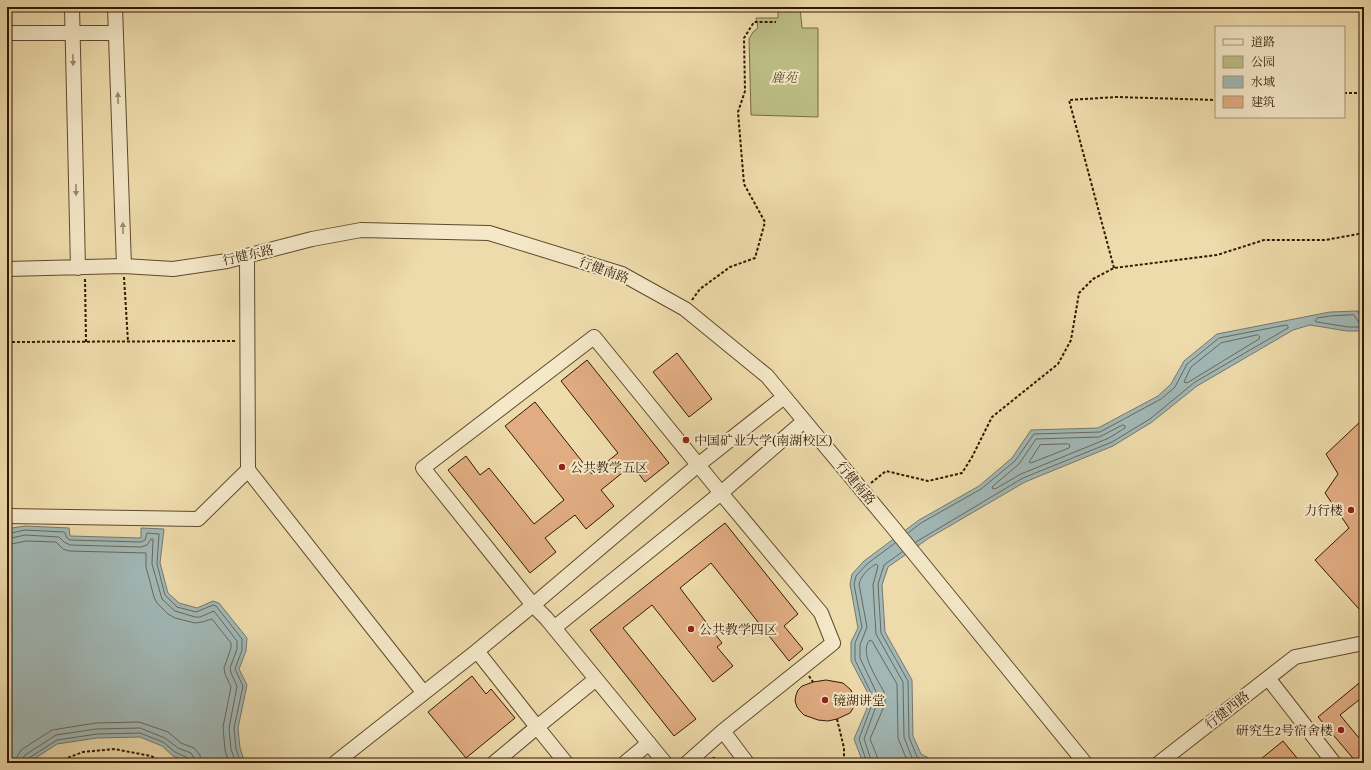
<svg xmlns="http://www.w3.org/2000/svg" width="1371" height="770" viewBox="0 0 1371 770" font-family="'Gentium Book Plus','Noto Serif SC',serif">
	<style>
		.green { fill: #bdbe86; stroke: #776b44 }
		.water { fill: #a1b8b6; stroke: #74786e }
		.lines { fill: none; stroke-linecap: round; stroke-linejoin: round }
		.shore { stroke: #69685c; stroke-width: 1 }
		.building { fill: #e1ac82; stroke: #311803 }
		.minor-casing { stroke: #60492d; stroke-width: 16 }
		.path { stroke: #311803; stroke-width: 2; stroke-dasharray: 3 2; stroke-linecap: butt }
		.minor { stroke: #f4e8c8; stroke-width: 14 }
		.oneway { fill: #9c8a6f }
		.poi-dot { fill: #8f2418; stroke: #f4e8c8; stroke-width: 1.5 }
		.labels { text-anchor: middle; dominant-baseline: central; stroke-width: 4; stroke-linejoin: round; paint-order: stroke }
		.park-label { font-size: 13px; font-style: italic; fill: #5b4a2a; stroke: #f4e8c8 }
		.street-label { font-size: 13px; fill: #311803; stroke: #f4e8c8 }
		.poi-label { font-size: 13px; fill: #311803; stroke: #f4e8c8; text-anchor: start }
	</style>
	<rect width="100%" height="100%" fill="#eedbab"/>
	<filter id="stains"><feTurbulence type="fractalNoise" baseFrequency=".005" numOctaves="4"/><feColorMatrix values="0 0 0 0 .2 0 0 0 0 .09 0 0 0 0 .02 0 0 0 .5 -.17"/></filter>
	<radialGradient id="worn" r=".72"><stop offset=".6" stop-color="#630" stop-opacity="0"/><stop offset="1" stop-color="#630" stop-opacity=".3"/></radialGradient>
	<!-- green -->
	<path class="green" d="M778 7H800L802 28H818V117L751 115 749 39 753 32 758 28 756 18H778Z"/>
	<!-- water -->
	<path class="water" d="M1358 311 1364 324V331H1347L1310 325 1293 330 1197 386 1152 422 1113 446 1025 482 929 538 888 567 882 585 885 632 912 680 913 736 921 754 938 763H863L854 739 871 699 851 661V642L858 628 850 584 852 574 864 561 919 520 979 486 1012 458 1031 430 1098 428 1158 396 1171 384 1184 361 1217 334 1330 312Z
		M25 526 69 528 70 536 141 538V528L164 529 160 563 168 593 179 603 197 608 213 601 219 603 247 638 246 651 239 669 247 685 238 728 240 748 245 763H190L173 756 162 746 140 737 97 738 57 744 28 763H7V531L12 528Z"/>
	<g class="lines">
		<!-- shore -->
		<path class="shore" d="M1354 315 1360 324 1359 327H1348L1317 322 1315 321 1317 318 1330 316Z
			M1258 335 1260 337 1259 339 1187 383 1184 382 1191 367 1221 343Z
			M1123 425 1125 426V428L1109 438 1021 474 995 489 992 488 993 486 1019 464 1036 439 1099 437Z
			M1068 444 1070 445 1069 448 1031 463 1029 462 1040 445Z
			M908 533 921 523 981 489 1015 461 1034 434 1100 432 1161 399 1175 387 1187 364 1219 338 1286 325 1288 326V328L1195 382 1150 419 1112 442 1023 478 916 542
			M7 534 25 530 64 532 65 533 67 538 70 540 141 542 145 540 147 533 159 534 157 564 165 595 177 607 196 612 213 605 216 606 242 639V650L235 669 243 686 234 728 236 749 241 763
			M7 539 25 535 59 537 64 542 70 545 141 547 147 545 151 539H153L152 564 162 599 175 611 195 617H200L214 611 237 641V649L230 668 231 673 237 686 229 728 231 749 236 763
			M7 545 26 541 56 542 63 549 69 551 146 553V567L154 597 157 603 168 614 175 618 195 623 202 622 212 619 231 643V648L224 668 225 674 231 687 223 727 225 750 229 763
			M902 552 884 565 878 584 881 633 908 681 909 737 917 757 929 763
			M16 763 17 757 21 750 52 730 96 723 139 722 168 732 181 743 194 748 200 755 201 763
			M22 763V759L25 755 56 735 96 729 140 728 165 738 178 748 191 753 194 758 195 763
			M27 763 29 758 57 740 97 734 140 733 163 742 175 752 188 758 190 763
			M867 763 859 739 874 699 855 660V643L862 627 854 584 856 576 867 564 895 543
			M872 763 864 739 879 698 860 658V645L867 627 859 584C861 575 869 568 876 564L878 566 873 585 876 634 903 682 904 737 912 758 918 763
			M878 763 877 756 870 739 885 704V698L884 692C878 680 858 652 870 640L872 641 897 684 898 738 908 763"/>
	</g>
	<!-- building -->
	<path class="building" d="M677 353 712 399 689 417 653 372Z
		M587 360 669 463 645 482 632 465 601 490 614 506 586 529 575 515 545 538 556 552 530 573 448 470 466 456 480 475 489 468 534 524 564 500 505 426 535 402 592 474 618 453 561 381Z
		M1361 421 1364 427V605L1359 609 1315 560 1349 528 1325 493 1338 474 1326 454Z
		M725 523 798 614 784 626 803 649 789 661 711 563 680 588 722 643 717 647 733 666 713 682 652 605 623 628 696 719 674 736 590 630Z
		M472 676 486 694 491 689 515 718 466 758 428 712Z
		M1364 679V696L1340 715 1364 744V763H1357L1318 717Z
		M826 680 843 683 851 690 855 700V705L850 713 837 719 828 721 818 720 804 715 800 711 797 707 795 701 796 695 798 690 802 686 813 682Z
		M1283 741 1301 763H1256Z
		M714 757 719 763H705Z"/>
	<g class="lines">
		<defs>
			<path id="minor" d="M72 7 78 268
				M115 7 124 266
				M7 33H116
				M247 256 248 470 423 692
				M7 269 124 266 173 269 227 261 312 239 361 230 489 233 622 274 685 309 767 376 891 525 1085 763
				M7 516 198 519 248 470
				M554 628 721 493 804 421
				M1268 678 1334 763
				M596 679 537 727 477 651 533 605 546 618 665 763
				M723 731 833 643 821 613 721 493 594 337 423 468 533 605 698 465 703 461 784 397
				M335 763 477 651
				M494 763 537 727 566 763
				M625 763 649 743
				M687 763 723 731 747 763
				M1159 763 1295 657 1364 643"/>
		</defs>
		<!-- minor casing -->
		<use href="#minor" class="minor-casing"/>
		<!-- path -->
		<path class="path" d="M1344 93H1364
			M1114 268 1069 100 1116 97 1216 100
			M124 277 128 342
			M85 279 86 342
			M692 300 700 289 730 267 755 258 765 222 744 184 738 112 745 91 744 38 754 22H776
			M7 342 236 341
			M871 483 886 471 928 481 962 473 972 457 992 417 1058 364 1071 340 1079 293 1093 279 1114 268 1217 255 1264 240H1325L1364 233
			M809 676 813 682
			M837 719 844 748V763
			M54 763 83 752 114 749 151 756 165 763"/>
		<!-- minor -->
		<use href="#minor" class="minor"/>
	</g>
	<!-- one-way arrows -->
	<defs><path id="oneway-solid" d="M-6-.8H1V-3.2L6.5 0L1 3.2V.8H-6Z"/></defs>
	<g class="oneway">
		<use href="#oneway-solid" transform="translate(73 60) rotate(89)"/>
		<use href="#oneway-solid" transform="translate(118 98) rotate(-92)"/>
		<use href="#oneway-solid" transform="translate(76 190) rotate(89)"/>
		<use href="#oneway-solid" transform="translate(123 228) rotate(-92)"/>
	</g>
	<!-- markers -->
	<g class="poi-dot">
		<circle cx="686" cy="440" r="4"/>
		<circle cx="562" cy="467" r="4"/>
		<circle cx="1351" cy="510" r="4"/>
		<circle cx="691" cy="629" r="4"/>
		<circle cx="825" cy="700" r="4"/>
		<circle cx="1341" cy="730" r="4"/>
	</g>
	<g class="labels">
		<!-- park labels -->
		<g class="park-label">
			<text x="784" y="77">鹿苑</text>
		</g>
		<!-- street labels -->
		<g class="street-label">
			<text transform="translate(248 255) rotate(-13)">行健东路</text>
			<text transform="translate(604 270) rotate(20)">行健南路</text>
			<text transform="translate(856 483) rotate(50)">行健南路</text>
			<text transform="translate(1227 710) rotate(-38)">行健西路</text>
		</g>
		<!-- poi labels -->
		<g class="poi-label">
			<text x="694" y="440">中国矿业大学(南湖校区)</text>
			<text x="570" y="467">公共教学五区</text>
			<text x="1343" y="510" text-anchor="end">力行楼</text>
			<text x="699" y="629">公共教学四区</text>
			<text x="833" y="700">镜湖讲堂</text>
			<text x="1333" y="730" text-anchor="end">研究生2号宿舍楼</text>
		</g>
	</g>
	<!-- margin -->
	<rect width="1371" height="770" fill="none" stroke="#eedbab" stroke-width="24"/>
	<rect x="8" y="8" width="1355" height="754" fill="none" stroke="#311803" stroke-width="2"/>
	<rect x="12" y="12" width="1347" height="746" fill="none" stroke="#311803"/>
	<!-- legend -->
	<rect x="1215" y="26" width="130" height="92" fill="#f4e8c8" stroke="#a69579"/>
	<rect x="1223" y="39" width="20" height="6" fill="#f4e8c8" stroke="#a69579"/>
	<text x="1251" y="46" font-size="12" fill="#311803">道路</text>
	<rect x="1223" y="56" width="20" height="12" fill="#bdbe86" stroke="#a69579"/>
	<text x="1251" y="66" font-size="12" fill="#311803">公园</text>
	<rect x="1223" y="76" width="20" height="12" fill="#a1b8b6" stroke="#a69579"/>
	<text x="1251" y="86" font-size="12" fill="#311803">水域</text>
	<rect x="1223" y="96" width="20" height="12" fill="#e1ac82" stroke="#a69579"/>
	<text x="1251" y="106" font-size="12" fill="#311803">建筑</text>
	<rect width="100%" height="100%" filter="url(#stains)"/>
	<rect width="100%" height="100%" fill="url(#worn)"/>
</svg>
